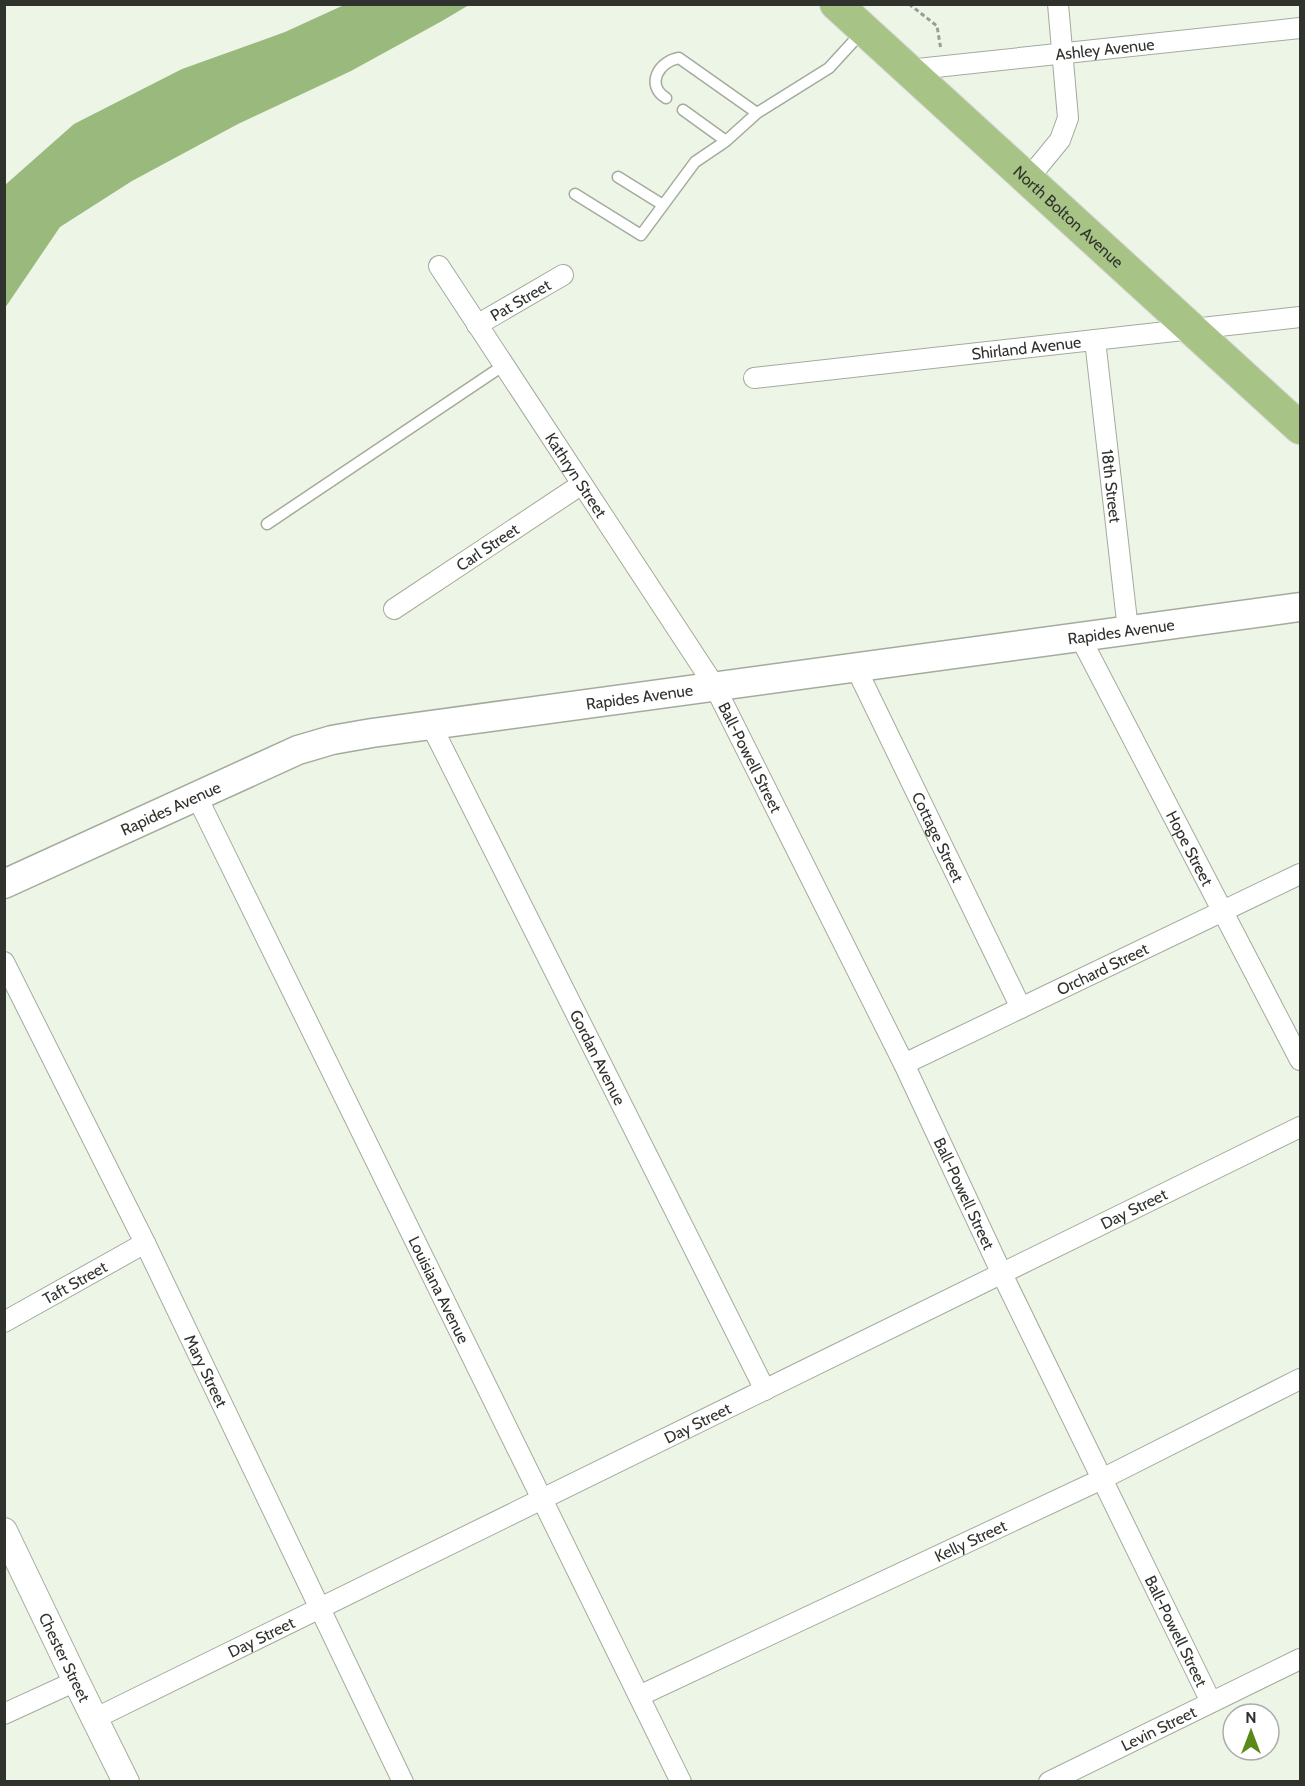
<svg xmlns="http://www.w3.org/2000/svg" width="1305" height="1786" viewBox="0 0 1305 1786" font-family="Cabin,sans-serif">
	<style>
		.water { fill: #9ab97d }
		.lines { fill: none; stroke-linecap: round; stroke-linejoin: round }
		.service-casing { stroke: #a3ab9d; stroke-width: 13 }
		.minor-casing { stroke: #a3ab9d; stroke-width: 22 }
		.tertiary-casing { stroke: #a3ab9d; stroke-width: 28 }
		.secondary-casing { stroke: #a3ab9d; stroke-width: 31 }
		.primary-casing { stroke: #d6d6d5; stroke-width: 34 }
		.path { stroke: #999f94; stroke-width: 3; stroke-dasharray: 4.5 3; stroke-linecap: butt }
		.service { stroke: #fff; stroke-width: 10 }
		.minor { stroke: #fff; stroke-width: 20 }
		.tertiary { stroke: #fff; stroke-width: 26 }
		.secondary { stroke: #fff; stroke-width: 28 }
		.primary { stroke: #a7c486; stroke-width: 32 }
		.labels { text-anchor: middle; dominant-baseline: central; stroke-width: 5; stroke-linejoin: round; paint-order: stroke }
		.street-label { font-size: 16px; fill: #30332d; stroke: #fff }
	</style>
	<rect width="100%" height="100%" fill="#edf5e6"/>
	<!-- water -->
	<path class="water" d="M344 5H469L442 21 351 71 238 124 132 181 60 227 5 308V185L74 124 182 69 285 32Z"/>
	<g class="lines">
		<defs>
			<path id="service" d="M666 98C645 85 659 61 679 58L757 113 829 68 862 32
				M683 110 726 141 757 113
				M618 177 663 205
				M575 194 641 235 695 162 726 141
				M267 524 504 365"/>
			<g id="minor">
				<path id="s1" d="M908 70 1300 28"/>
				<path d="M1028 179 1060 140 1068 118 1058 4"/>
				<path id="s2" d="M439 266 714 685 904 1064 1002 1274 1211 1702"/>
				<path id="s3" d="M477 325 563 275"/>
				<path id="s4" d="M1095 340 1128 630"/>
				<path id="s5" d="M754 378 1300 317"/>
				<path id="s6" d="M394 609 582 484"/>
				<path id="s7" d="M1080 637 1300 1060"/>
				<path id="s8" d="M855 666 1021 1008"/>
				<path id="s9" d="M431 725 765 1390"/>
				<path id="s10" d="M197 797 681 1782"/>
				<path id="s11" d="M4 962 145 1243 403 1782"/>
				<path id="s12" d="M904 1064 1300 874"/>
				<path id="s13" d="M4 1322 145 1243"/>
				<path id="s14" d="M639 1696 1102 1479 1300 1379"/>
				<path d="M4 1714 76 1681"/>
				<path id="s15" d="M96 1718 1300 1127"/>
				<path id="s16" d="M1049 1782 1300 1659"/>
			</g>
			<g id="tertiary">
				<path id="s17" d="M4 1531 76 1681 126 1782"/>
			</g>
			<g id="secondary">
				<path id="s18" d="M4 884 298 750 332 740 372 733 1300 607"/>
			</g>
			<g id="primary">
				<path id="s19" d="M836 4 1300 428"/>
			</g>
		</defs>
		<!-- service casing -->
		<use href="#service" class="service-casing"/>
		<!-- minor casing -->
		<use href="#minor" class="minor-casing"/>
		<!-- tertiary casing -->
		<use href="#tertiary" class="tertiary-casing"/>
		<!-- secondary casing -->
		<use href="#secondary" class="secondary-casing"/>
		<!-- primary casing -->
		<use href="#primary" class="primary-casing"/>
		<!-- path -->
		<path class="path" d="M909 4 937 26 941 50"/>
		<!-- service -->
		<use href="#service" class="service"/>
		<!-- minor -->
		<use href="#minor" class="minor"/>
		<!-- tertiary -->
		<use href="#tertiary" class="tertiary"/>
		<!-- secondary -->
		<use href="#secondary" class="secondary"/>
		<!-- primary -->
		<use href="#primary" class="primary"/>
	</g>
	<g class="labels">
		<!-- street labels -->
		<g class="street-label">
			<text stroke="none"><textPath href="#s1" startOffset="198">Ashley Avenue</textPath></text>
			<text stroke="none"><textPath href="#s19" startOffset="315">North Bolton Avenue</textPath></text>
			<text stroke="none"><textPath href="#s3" startOffset="50">Pat Street</textPath></text>
			<text stroke="none"><textPath href="#s5" startOffset="274">Shirland Avenue</textPath></text>
			<text stroke="none"><textPath href="#s2" startOffset="250">Kathryn Street</textPath></text>
			<text stroke="none"><textPath href="#s4" startOffset="147">18th Street</textPath></text>
			<text stroke="none"><textPath href="#s6" startOffset="112">Carl Street</textPath></text>
			<text stroke="none"><textPath href="#s18" startOffset="1155">Rapides Avenue</textPath></text>
			<text stroke="none"><textPath href="#s18" startOffset="669">Rapides Avenue</textPath></text>
			<text stroke="none"><textPath href="#s2" startOffset="582">Ball-Powell Street</textPath></text>
			<text stroke="none"><textPath href="#s18" startOffset="183">Rapides Avenue</textPath></text>
			<text stroke="none"><textPath href="#s8" startOffset="190">Cottage Street</textPath></text>
			<text stroke="none"><textPath href="#s7" startOffset="238">Hope Street</textPath></text>
			<text stroke="none"><textPath href="#s12" startOffset="220">Orchard Street</textPath></text>
			<text stroke="none"><textPath href="#s9" startOffset="372">Gordan Avenue</textPath></text>
			<text stroke="none"><textPath href="#s2" startOffset="1068">Ball-Powell Street</textPath></text>
			<text stroke="none"><textPath href="#s15" startOffset="1156">Day Street</textPath></text>
			<text stroke="none"><textPath href="#s13" startOffset="81">Taft Street</textPath></text>
			<text stroke="none"><textPath href="#s10" startOffset="549">Louisiana Avenue</textPath></text>
			<text stroke="none"><textPath href="#s11" startOffset="456">Mary Street</textPath></text>
			<text stroke="none"><textPath href="#s15" startOffset="670">Day Street</textPath></text>
			<text stroke="none"><textPath href="#s14" startOffset="366">Kelly Street</textPath></text>
			<text stroke="none"><textPath href="#s2" startOffset="1554">Ball-Powell Street</textPath></text>
			<text stroke="none"><textPath href="#s15" startOffset="184">Day Street</textPath></text>
			<text stroke="none"><textPath href="#s17" startOffset="140">Chester Street</textPath></text>
			<text stroke="none"><textPath href="#s16" startOffset="122">Levin Street</textPath></text>
		</g>
	</g>
	<!-- border -->
	<rect width="1305" height="1786" fill="none" stroke="#30332d" stroke-width="12"/>
	<!-- north arrow -->
	<g transform="translate(1251 1732)"><circle r="28" fill="#ffffff" stroke="#acadab" stroke-width="1.5"/>
	<path d="M0-4.5L10 22L0 15L-10 22Z" fill="#5a8819"/>
	<text y="-9" font-size="16" font-weight="bold" text-anchor="middle" fill="#30332d">N</text>
	</g>
</svg>
